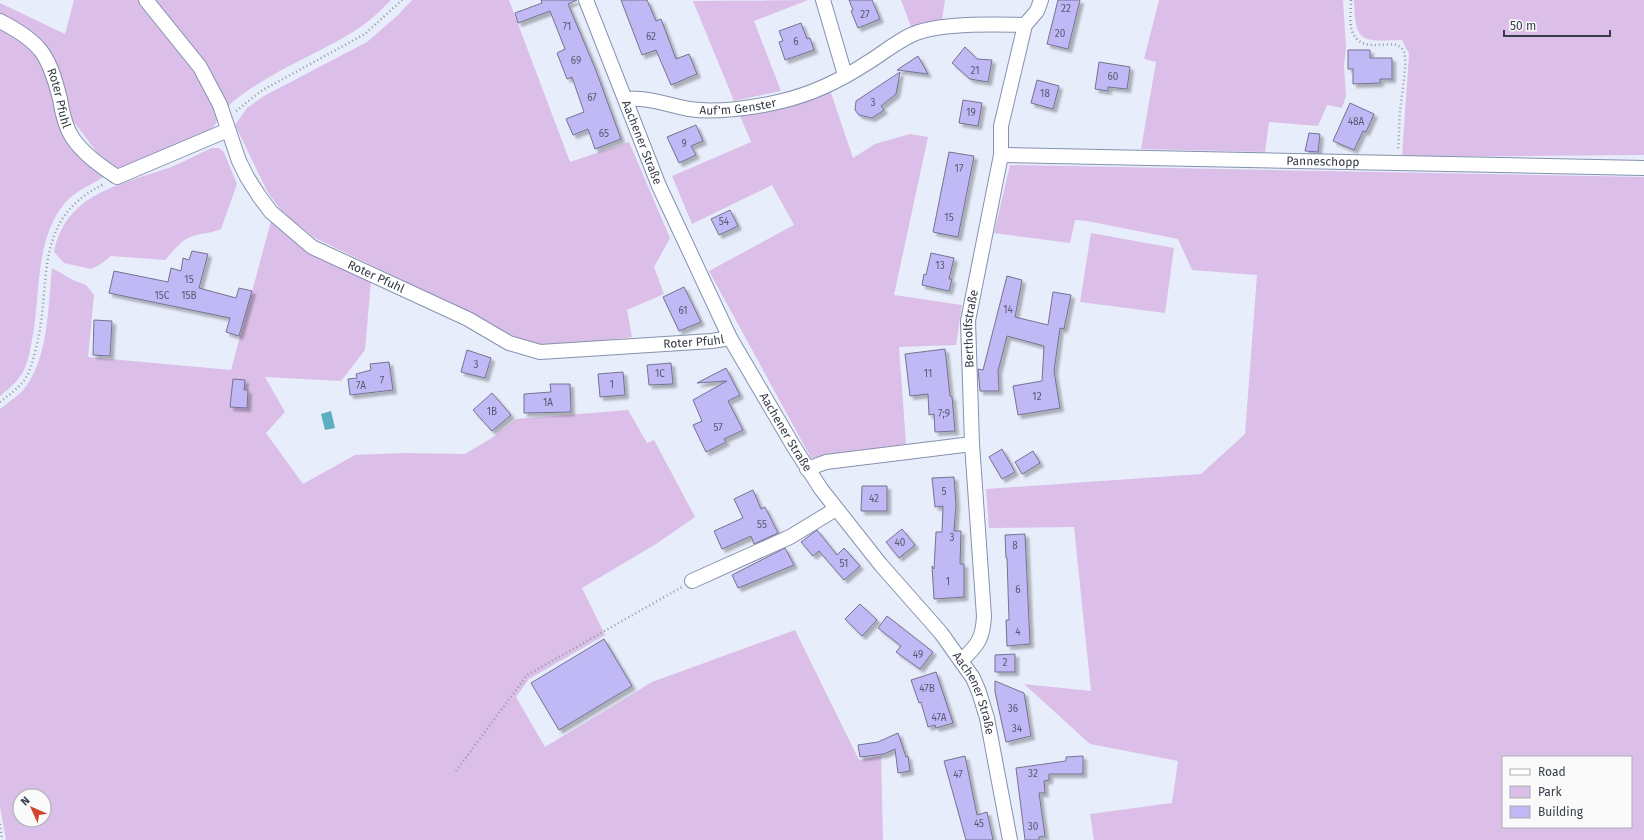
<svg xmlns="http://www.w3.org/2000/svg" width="1644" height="840" viewBox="0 0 1644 840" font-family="'Fira Sans',sans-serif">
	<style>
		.green { fill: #dbbfe8; fill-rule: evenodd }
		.water { fill: #5eafc0 }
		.building { fill: #c0b9f5; stroke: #757290; filter: url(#shadow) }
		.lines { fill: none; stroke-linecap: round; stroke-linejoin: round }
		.minor-casing { stroke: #8492ae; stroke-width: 16 }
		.path { stroke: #949aa6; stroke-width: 2.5; stroke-dasharray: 1 3; stroke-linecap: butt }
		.minor { stroke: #fff; stroke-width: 14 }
		.labels { text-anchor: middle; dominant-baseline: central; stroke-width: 4; stroke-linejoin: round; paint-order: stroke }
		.number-label { font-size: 10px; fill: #585b73 }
		.street-label { font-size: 12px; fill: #363c48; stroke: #fafafa }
	</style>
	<defs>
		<filter id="shadow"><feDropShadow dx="3.5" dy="3.5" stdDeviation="1" flood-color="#0004"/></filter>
	</defs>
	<rect width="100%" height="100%" fill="#e7edfa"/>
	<!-- green -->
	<path class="green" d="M74 0H139C161 24 215 85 217 117 218 121 215 125 213 128L120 172 98 154 71 118 57 70 0 17V3L65 34Z
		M153 0H391C381 10 370 21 359 28 316 56 266 72 227 107Z
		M412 0H509L570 162 629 142 670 238 654 267 664 294 627 310 632 337 544 348 513 339 472 314 315 238 285 215 268 193 235 125 247 108 264 96 367 42 397 16Z
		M808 0 754 21 781 91 734 101 693 1Z
		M901 0H945L942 20 911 27Z
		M1159 0H1343L1346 48 1344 66 1346 96 1342 108 1327 105 1318 126 1269 122 1265 152 1141 149 1156 62 1144 59Z
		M1354 0H1644V155L1402 157 1409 54 1402 40C1361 41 1355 44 1354 0Z
		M0 26 43 57 60 122 105 176C93 184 75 191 65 203 34 239 41 296 32 340 30 351 28 362 23 372 17 382 9 389 0 396Z
		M830 90 853 158 875 144 910 134 928 137 894 295 962 305 956 345 899 347 906 444 811 458 709 271 794 225 772 185 692 224 672 176 751 142 740 116 785 108Z
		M212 148H219L224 152 237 184 221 229C212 233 203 233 193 236 182 239 173 251 165 260L111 256 101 264 91 269 64 263 54 252C65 196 115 186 162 170 179 165 195 155 212 148Z
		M1010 165 1644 177V840H1094L1090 814 1172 803 1178 761 1090 744 1024 684 1091 691 1074 527 989 528 986 489 1201 474 1245 434 1257 275 1192 270 1178 239 1087 221 1075 220 1070 243 994 233ZM1503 757H1631V827H1503Z
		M271 221 304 249 371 281 365 350 341 381 265 377 285 412 266 433 303 484 355 455 404 453 465 454 495 436 516 419 628 410 647 443 654 440 695 517 656 544 582 588 605 635 529 679 516 697 545 747 652 682 795 630 859 760 881 756 883 840H6L0 807V409C10 401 22 394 29 382 49 349 48 305 52 268L73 280 86 285 94 295 88 357 231 370ZM20 796H44V820H20Z
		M1091 233 1174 248 1165 313 1080 302Z"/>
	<!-- water -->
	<path class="water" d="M331 411 335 428 325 430 321 414Z"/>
	<!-- building -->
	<path class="building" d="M541 0H577L568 4 595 68 621 139 595 149 588 129 573 135 566 119 584 112 572 77 567 79 557 53 565 49 550 11 518 23 515 13 542 3Z
		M621 0H647L656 21 661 19 676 59 689 54 697 74 671 85 656 50 642 55Z
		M849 0H872L880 19 858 28 851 11 853 10Z
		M1058 0H1080L1068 49 1047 44Z
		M801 23 807 39 810 38 814 50 785 60 779 42 783 41 779 31Z
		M965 47 977 59 992 60 988 82 970 79 952 63Z
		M1348 50H1370V58H1392V79H1380V83L1353 84V69H1348Z
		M918 56 928 74 897 70Z
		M1099 62 1130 67 1127 89 1108 87V91L1095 89Z
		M900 72 896 94 881 106 884 110 872 118 859 115 855 110 856 101Z
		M1037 80 1059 86 1053 109 1031 103Z
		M963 100 982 103 978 126 959 123Z
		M1350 103 1374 114 1366 132 1363 131 1354 150 1333 141Z
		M696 125 703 141 691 146 696 155 679 163 667 137Z
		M1309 133 1320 134 1318 152 1305 151Z
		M949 152 974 156 958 237 933 232Z
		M730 210 738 226 719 235 711 219Z
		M192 251 208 254 199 288 236 298 239 288 252 291 239 336 226 332 230 318 109 293 114 271 168 282 171 268 181 271 183 258 189 260Z
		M931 253 954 258 949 279H952L949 291 922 285 924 274 926 275Z
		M1007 276 1022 280 1015 317 1048 325 1053 292 1071 295 1064 329 1060 328 1054 371 1060 408 1018 415 1013 386 1042 381 1044 346 1007 336 998 371 999 391H980L978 369 983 370Z
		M684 287 701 322 679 331 663 297Z
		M94 320 112 321 110 356 93 355Z
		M945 349 950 396 952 397 955 431 935 432 934 414 929 415 928 394 910 396 905 354Z
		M467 350 491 358 485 378 461 372Z
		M389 362 393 390 350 395 348 379 357 378 356 374 371 370 370 364Z
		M671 363 673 384 649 385 647 365Z
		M726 368 740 395 728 401 743 430 724 439 726 442 706 452 693 425 702 421 693 400 727 381 697 383Z
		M623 372 625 395 600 397 598 374Z
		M233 379 245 380 244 390H248L247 408 230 407Z
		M550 384H570L571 412 524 413V394L551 392Z
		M492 393 511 415 492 431 473 410Z
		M1002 449 1015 472 1002 479 989 457Z
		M1033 451 1040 463 1022 474 1015 462Z
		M954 477 956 505 954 531H961L960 564H964V597L934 599 932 566 934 569 936 532H942L943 506 935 507 932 478Z
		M862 486H887V511H861Z
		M753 490 761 509 765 507 778 533 754 544 751 536 722 549 714 531 743 518 734 499Z
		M902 529 915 545 899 558 886 542Z
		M817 530 837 555 844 548 860 566 844 580 819 551 813 556 801 542Z
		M1025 534 1030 644 1007 646 1006 620H1009L1007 558H1006L1005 535Z
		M785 548 794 565 738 588 732 575Z
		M860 604 877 620 862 636 845 619Z
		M887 616 933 652 920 669 896 652 901 646 878 628Z
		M604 639 632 686 559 730 531 683Z
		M1015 654V672H995V655Z
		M936 672 953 723 936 728 935 725 928 727 921 702 919 703 911 680Z
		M995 681 1024 693 1031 736 1006 742 995 692Z
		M898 733 906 757 908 756 910 771 898 773 895 749 884 754 860 757 858 745 878 742Z
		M965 756 977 815 987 812 993 840H966L944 761Z
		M1083 756V774H1049V780L1044 781 1045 793H1039L1045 836 1039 837V840H1025L1016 768 1066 761V757Z"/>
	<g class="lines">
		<defs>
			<g id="minor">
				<path id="s1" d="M146 0 200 67 220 105 239 161 247 177 259 196 271 212 312 247 468 319 509 343 540 352 712 341 730 338"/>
				<path id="s2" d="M586 0 659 186 730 338 794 447 821 489 881 565 941 633 973 678 979 692 987 718 1010 840"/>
				<path d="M823 0 845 75"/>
				<path id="s3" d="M0 21C41 42 49 55 60 99 62 112 65 126 72 137 83 154 101 166 117 177L228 130"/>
				<path id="s4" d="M626 99C650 97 666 105 689 109 717 113 754 108 782 101 812 94 841 80 867 63 884 53 900 38 919 32 948 23 994 24 1025 25"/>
				<path id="s5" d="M1001 155 1644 168"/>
				<path d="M807 469 826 462 972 444"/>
				<path d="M692 581 790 537 836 509"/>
				<path id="s6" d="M962 660C978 645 983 638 984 616L972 444 968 321 1001 155V126L1025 25 1037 11 1041 0"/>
			</g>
		</defs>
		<!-- minor casing -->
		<use href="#minor" class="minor-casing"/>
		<!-- path -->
		<path class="path" d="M1351 0C1351 9 1349 22 1352 31 1363 59 1396 33 1404 52 1408 62 1401 98 1400 111 1399 124 1399 137 1398 151
			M236 111 261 91 365 34 402 0
			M0 402C9 395 18 389 25 379 31 370 33 359 36 348 53 283 30 220 104 184
			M456 771 527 675 682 587
			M0 824 2 840"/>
		<!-- minor -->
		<use href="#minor" class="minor"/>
	</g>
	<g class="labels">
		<!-- number labels -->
		<g class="number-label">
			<text x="1066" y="9">22</text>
			<text x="865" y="15">27</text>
			<text x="567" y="27">71</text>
			<text x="1060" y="34">20</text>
			<text x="651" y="37">62</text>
			<text x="796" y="42">6</text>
			<text x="576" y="61">69</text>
			<text x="975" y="71">21</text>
			<text x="1113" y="77">60</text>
			<text x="1045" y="94">18</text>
			<text x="592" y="98">67</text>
			<text x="873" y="103">3</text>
			<text x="971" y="113">19</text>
			<text x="1356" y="122">48A</text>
			<text x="604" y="134">65</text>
			<text x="684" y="144">9</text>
			<text x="959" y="169">17</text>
			<text x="949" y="218">15</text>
			<text x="724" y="222">54</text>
			<text x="940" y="266">13</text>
			<text x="189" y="280">15</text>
			<text x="162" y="296">15C</text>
			<text x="189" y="296">15B</text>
			<text x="1008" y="310">14</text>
			<text x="683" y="311">61</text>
			<text x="476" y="365">3</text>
			<text x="660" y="374">1C</text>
			<text x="928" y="374">11</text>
			<text x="382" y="381">7</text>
			<text x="612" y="385">1</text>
			<text x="361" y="386">7A</text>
			<text x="1037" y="397">12</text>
			<text x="548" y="403">1A</text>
			<text x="492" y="412">1B</text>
			<text x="944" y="414">7;9</text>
			<text x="718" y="428">57</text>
			<text x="944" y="492">5</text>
			<text x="874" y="499">42</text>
			<text x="762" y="525">55</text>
			<text x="952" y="538">3</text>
			<text x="900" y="543">40</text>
			<text x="1015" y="546">8</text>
			<text x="844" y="564">51</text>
			<text x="948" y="582">1</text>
			<text x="1018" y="590">6</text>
			<text x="1018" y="632">4</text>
			<text x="918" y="655">49</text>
			<text x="1005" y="663">2</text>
			<text x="927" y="689">47B</text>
			<text x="1013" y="709">36</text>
			<text x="939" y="718">47A</text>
			<text x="1017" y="729">34</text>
			<text x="1033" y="774">32</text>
			<text x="958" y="775">47</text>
			<text x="979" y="824">45</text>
			<text x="1033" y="827">30</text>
		</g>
		<!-- street labels -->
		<g class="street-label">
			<text stroke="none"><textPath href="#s3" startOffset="102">Roter Pfuhl</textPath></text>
			<text stroke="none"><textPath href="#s4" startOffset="113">Auf'm Genster</textPath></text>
			<text stroke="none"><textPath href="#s2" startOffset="153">Aachener Straße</textPath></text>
			<text stroke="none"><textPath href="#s5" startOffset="322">Panneschopp</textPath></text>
			<text stroke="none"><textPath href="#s1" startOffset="373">Roter Pfuhl</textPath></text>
			<text stroke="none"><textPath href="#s6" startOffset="339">Bertholfstraße</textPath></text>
			<text stroke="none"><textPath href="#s1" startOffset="708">Roter Pfuhl</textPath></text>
			<text stroke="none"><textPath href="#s2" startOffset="477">Aachener Straße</textPath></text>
			<text stroke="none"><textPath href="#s2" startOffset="801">Aachener Straße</textPath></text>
		</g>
	</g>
	<!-- legend -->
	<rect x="1502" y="756" width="130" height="72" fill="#fafafa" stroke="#acaeb3"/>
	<rect x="1510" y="769" width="20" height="6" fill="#ffffff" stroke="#acaeb3"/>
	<text x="1538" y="776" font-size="12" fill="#363c48">Road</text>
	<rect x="1510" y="786" width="20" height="12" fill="#dbbfe8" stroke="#acaeb3"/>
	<text x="1538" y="796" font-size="12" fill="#363c48">Park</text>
	<rect x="1510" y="806" width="20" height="12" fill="#c0b9f5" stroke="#acaeb3"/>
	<text x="1538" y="816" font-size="12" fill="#363c48">Building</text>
	<!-- north arrow -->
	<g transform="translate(32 808) rotate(315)"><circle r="19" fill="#fafafa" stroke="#acaeb3"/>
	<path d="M0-3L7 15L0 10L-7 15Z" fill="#d2462f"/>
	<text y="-6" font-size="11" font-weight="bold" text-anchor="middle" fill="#363c48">N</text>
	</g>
	<!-- scale -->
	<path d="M1504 30v6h106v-6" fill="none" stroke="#363c48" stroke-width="2"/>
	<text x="1510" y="30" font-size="12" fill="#363c48" stroke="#fafafa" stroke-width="3" paint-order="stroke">50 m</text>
</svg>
